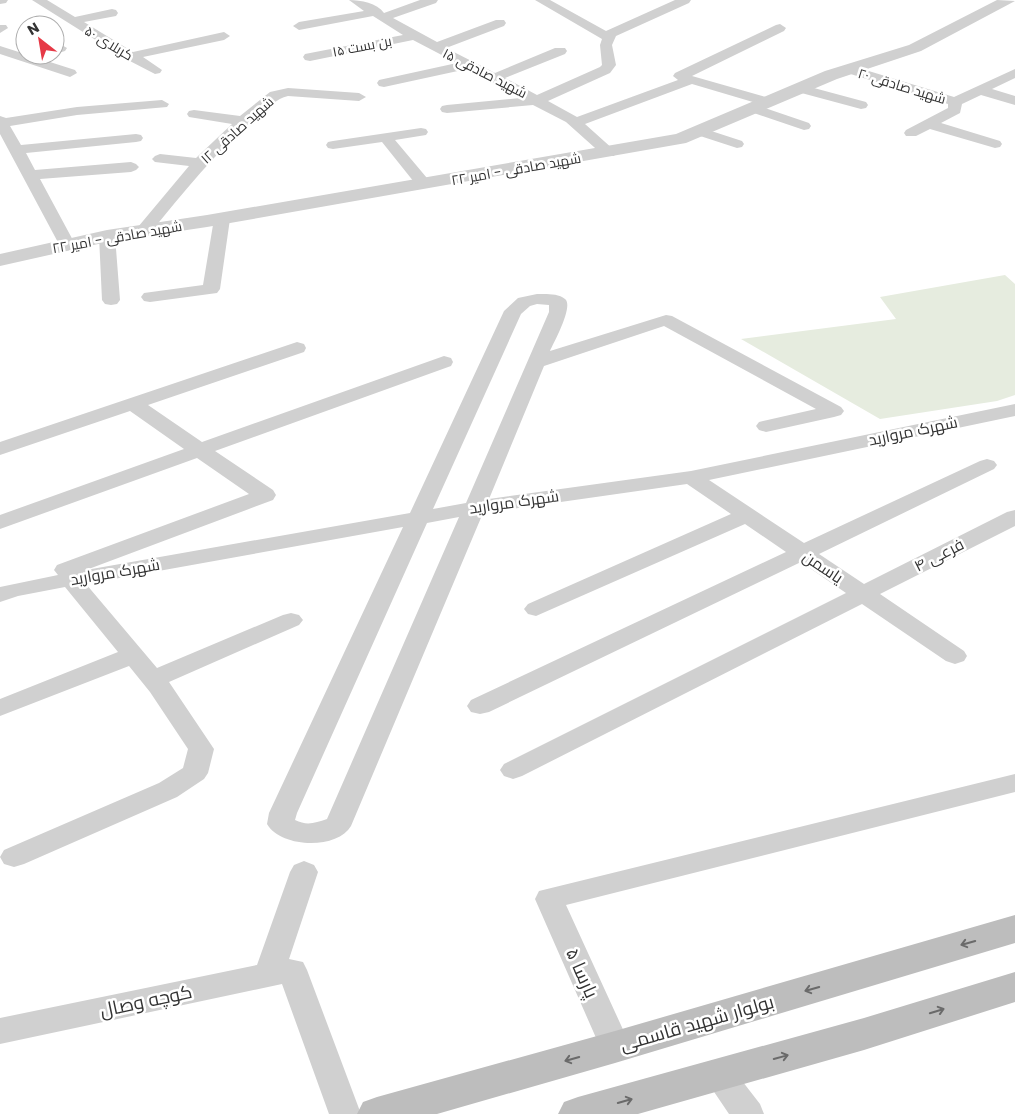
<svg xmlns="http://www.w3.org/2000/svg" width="1015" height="1114" viewBox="0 0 1015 1114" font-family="Poppins,Cairo,sans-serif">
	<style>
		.green { fill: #e6ecdf }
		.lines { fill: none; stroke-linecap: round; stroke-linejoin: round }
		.minor { fill: #d0d0d0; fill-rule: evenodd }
		.tertiary { fill: #d0d0d0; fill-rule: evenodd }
		.secondary { fill: #bdbdbd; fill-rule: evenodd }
		.oneway { stroke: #6a6a6a }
		.labels { text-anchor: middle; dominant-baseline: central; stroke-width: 5; stroke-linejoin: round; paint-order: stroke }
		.far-street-label { font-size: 14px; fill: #333; stroke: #fff }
		.street-label { font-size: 16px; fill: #333; stroke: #fff }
		.near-street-label { font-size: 19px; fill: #333; stroke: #fff }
	</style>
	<rect width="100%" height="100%" fill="#fff"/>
	<!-- green -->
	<path class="green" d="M1005 275 1015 284V395L997 401 880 419 741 339 896 319 880 297Z"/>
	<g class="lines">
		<!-- minor -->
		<path class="minor" d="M32 0H47L75 17 112 9 116 10 118 13 116 16 84 22 133 52 224 32 230 36 224 40 143 57 162 70 160 73 155 74 126 59Z
			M349 0C361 0 377 3 384 13L420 0H438L436 3 393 18 437 42 496 20H504L506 23 504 26 446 48 495 73 555 48H565L567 51 565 54 505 78 537 95 600 67 602 65 600 45 602 39 535 0H550L606 31 675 0H691L689 3 616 36 612 45 616 65 610 73 548 101 577 117 678 80 673 76 675 73 776 25 780 24 786 28 784 31 692 76 773 99 775 102 773 105H763L692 84 585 124 614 150 616 153 614 156H604L566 122 533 105 447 113 442 112 440 109 442 106 447 105 520 98 467 69 384 87 379 86 377 83 379 80 457 63 413 40 310 61 305 60 303 57 305 54 403 35 373 16 299 30 293 26 299 22 364 11Z
			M0 25H6L8 28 0 33Z
			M60 44 67 48 65 51 55 54V45Z
			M0 46 75 70 77 73 70 77 0 54Z
			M849 65 954 97 1015 69V78L992 89 1015 96V105L981 95 962 104 960 113 941 123 1000 141 1002 144 1000 147 995 148 930 129 916 136H906L904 133 906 130 948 108V104L844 72 842 69 844 66Z
			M799 84 866 102 868 105 866 108 861 109 794 91 792 88Z
			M288 88 359 93 366 97 359 101 288 96C276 99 269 107 259 115 218 149 184 192 150 233H138L136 230 138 227 189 166 155 162 152 159 155 156 160 154 196 158 232 124 189 117 187 114 189 111 194 110 240 116 270 92Z
			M162 100 169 104 167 107 77 115 10 126 21 145 136 134 141 135 143 138 141 141 136 142 26 153 35 170 131 162 136 164 139 167 136 170 131 172 40 179 75 244 73 248H61L0 134V116L6 118 77 107Z
			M753 104 809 123 811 126 809 129 804 130 748 111 746 108 748 105Z
			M699 127 742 141 744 144 742 147 737 148 694 134 692 131 694 128Z
			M421 128 426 129 428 132 426 135 395 140 432 184 430 187H418L382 142 333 149 328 148 326 145 328 142 333 141Z
			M222 214 228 216 230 219 220 289 217 293 150 302 144 301 141 297 144 293 203 285 214 219 216 216Z
			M107 231 113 232 115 236 120 300 117 304 111 305 105 304 102 300 99 236 101 232Z
			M537 294C545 294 558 293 565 299 574 306 554 342 550 351L666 315 672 316 841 407 844 411 841 415 834 417 766 432 759 430 756 426 759 422 816 409 664 326 544 366 489 499 691 471 1015 404V416L709 480 804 543 980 461 987 459 994 461 997 465 994 469 819 554 864 584 1007 512 1015 510V526L880 594 964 651 967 656 964 661 955 664 946 661 862 604 522 776 513 779 504 776 500 770 504 764 846 593 801 562 489 712 480 714 471 712 467 706 471 700 786 552 745 524 536 616 528 614 524 609 528 604 731 514 687 484 483 513 351 826C337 850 281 848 267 824L269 813 403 527 86 584 157 668 283 615 291 613 299 615 303 620 299 625 169 682 214 749 208 773 204 779 177 797 24 864 14 867 4 864 0 857 4 850 159 783 183 768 188 749 150 692 129 666 0 716V699L118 652 65 587 18 596 0 602V587L58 575 54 570 57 565 249 494 197 458 0 529V515L184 449 130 411 0 455V442L297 342 304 344 306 348 304 352 148 405 202 442 444 356 451 358 453 362 451 366 215 451 273 490 276 495 273 500 86 570 410 513 504 311 518 298ZM537 304 549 305V312L466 503 433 509 521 314 530 306ZM459 517 327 819C315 823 307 826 295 820L297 813 427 523Z
			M1015 774V792L566 905 631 1047 626 1056 615 1060 604 1056 535 899 539 891Z
			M304 861 314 865 318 872 289 959 303 962 307 970 361 1114H329L282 984 0 1044V1018L257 965 290 872 294 865Z
			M718 1061 729 1064 760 1104 764 1114H729L702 1074 707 1064Z"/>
		<!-- tertiary -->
		<path class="tertiary" d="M0 0H8L6 3 0 4Z
			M997 0 1015 1 921 51 837 79 686 143 207 227 107 242 0 266V254L107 230 207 215 676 134 825 71 909 45Z"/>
		<!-- secondary -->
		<path class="secondary" d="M1015 915V943L615 1063 437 1114H357L363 1102 377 1097 615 1031Z
			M1015 972V1002L864 1050 638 1114H558L564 1102 578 1097 864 1018Z"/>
	</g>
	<!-- one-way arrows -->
	<defs><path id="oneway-shaft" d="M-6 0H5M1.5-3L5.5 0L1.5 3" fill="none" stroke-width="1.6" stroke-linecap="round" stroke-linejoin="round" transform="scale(1.25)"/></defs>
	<g class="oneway">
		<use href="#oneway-shaft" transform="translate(968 943) rotate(164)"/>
		<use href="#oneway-shaft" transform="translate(812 989) rotate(164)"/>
		<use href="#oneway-shaft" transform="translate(937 1011) rotate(-17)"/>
		<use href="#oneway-shaft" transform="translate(781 1057) rotate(-15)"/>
		<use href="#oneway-shaft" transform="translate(572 1059) rotate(164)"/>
		<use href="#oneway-shaft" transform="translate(625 1101) rotate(-16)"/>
	</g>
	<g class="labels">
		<!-- far-street labels -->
		<g class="far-street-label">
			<text transform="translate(109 43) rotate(31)">کربلای ۵۰</text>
			<text transform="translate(362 46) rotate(-11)">بن بست ۱۵</text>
			<text transform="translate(485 73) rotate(27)">شهید صادقی ۱۵</text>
			<text transform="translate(902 86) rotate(17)">شهید صادقی ۲۰</text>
			<text transform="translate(237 130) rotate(-42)">شهید صادقی ۱۲</text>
			<text transform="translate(516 169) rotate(-10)">شهید صادقی - امیر ۲۲</text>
			<text transform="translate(117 237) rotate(-10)">شهید صادقی - امیر ۲۲</text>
		</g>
		<!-- street labels -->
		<g class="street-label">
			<text transform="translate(913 431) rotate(-12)">شهرک مروارید</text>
			<text transform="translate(514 502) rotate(-8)">شهرک مروارید</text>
			<text transform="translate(939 555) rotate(-27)">فرعی ۴</text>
			<text transform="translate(823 567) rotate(34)">یاسمن</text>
			<text transform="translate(115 572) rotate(-10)">شهرک مروارید</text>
		</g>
		<!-- near-street labels -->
		<g class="near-street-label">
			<text transform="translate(582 973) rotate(66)">پارسا ۵</text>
			<text transform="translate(146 1001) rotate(-12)">کوچه وصال</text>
			<text transform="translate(697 1023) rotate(-16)">بولوار شهید قاسمی</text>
		</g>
	</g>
	<!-- north arrow -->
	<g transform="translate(40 40) rotate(329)"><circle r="24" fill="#ffffff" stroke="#adadad"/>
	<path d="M0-4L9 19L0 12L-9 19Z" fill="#e63946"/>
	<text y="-8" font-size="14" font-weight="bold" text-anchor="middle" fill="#333333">N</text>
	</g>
</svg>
